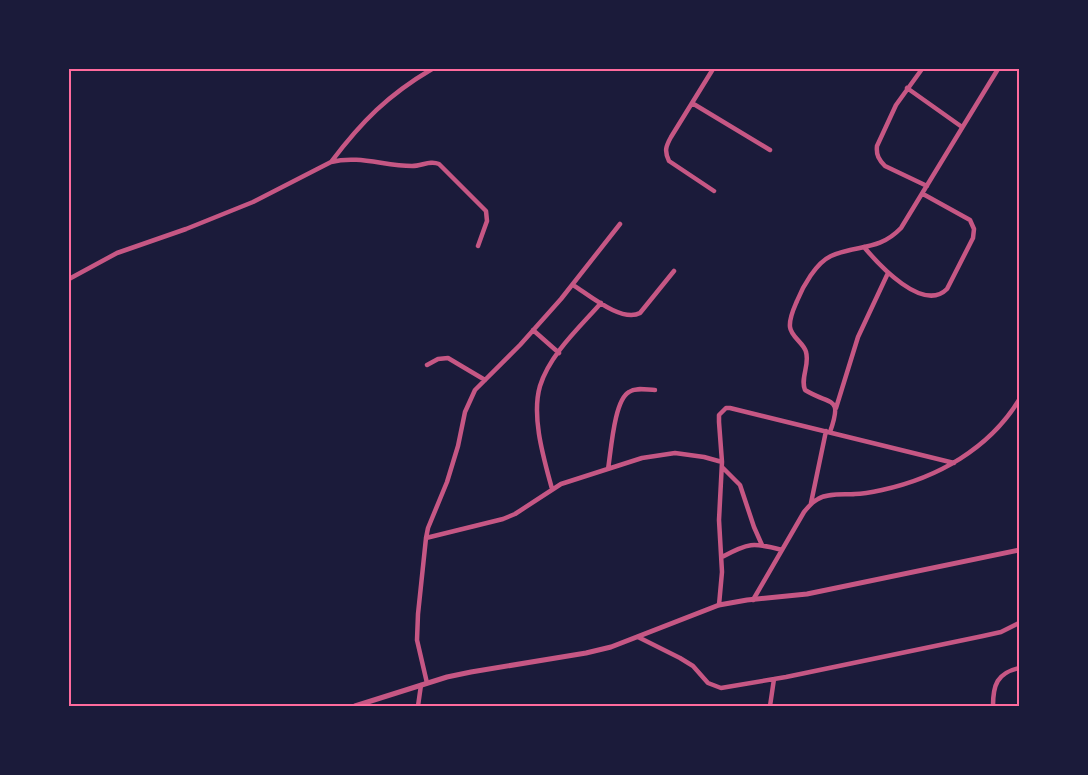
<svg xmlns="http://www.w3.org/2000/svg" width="1088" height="775" viewBox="0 0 1088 775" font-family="Barlow,sans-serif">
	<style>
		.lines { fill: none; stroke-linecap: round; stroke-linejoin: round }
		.minor { stroke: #c65784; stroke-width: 4.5 }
		.tertiary { stroke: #c65784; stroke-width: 5 }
		.neatline { fill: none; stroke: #ff6b9d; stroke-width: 2 }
	</style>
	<rect width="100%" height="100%" fill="#1b1b3a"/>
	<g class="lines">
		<!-- minor -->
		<path class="minor" d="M713 69 671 137C666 146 664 151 669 161L714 191
			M922 69 896 105 877 146C876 155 879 160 885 166L927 186
			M907 88 962 127
			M692 103 770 150
			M331 162C362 121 388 95 432 69
			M864 247C879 265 923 313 947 289L973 238 974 229 970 220 923 194
			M69 279 117 253 186 229 253 202 331 162C359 155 384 166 412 166 422 166 430 160 439 164L486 211 487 221 478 246
			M573 285C589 295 622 323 640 313L674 271
			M533 330 559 353
			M427 365 438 359 448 358 485 380
			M836 408 858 337 888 273
			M830 432C843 395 831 406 805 390 800 378 810 365 806 352 804 343 791 337 790 327 789 318 794 308 797 301 803 286 816 263 831 256 857 244 878 252 901 228L998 69
			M722 467 740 485 754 527 762 545
			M608 469C611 452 614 400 629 392 636 387 647 390 655 390
			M552 489C544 459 531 417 540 386 550 354 579 328 601 303
			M811 503 826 431
			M426 538 503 519 515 514 561 484 642 458 675 453 704 457 722 462
			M722 557C748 543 753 542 782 550
			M753 600 804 512C808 507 812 502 818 499 828 493 844 495 855 494 864 494 873 492 882 490 937 478 989 449 1019 400
			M719 605 722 572 719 520 722 462 719 422V415L726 408H730L954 463
			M638 637 680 658 693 666 708 683 721 688 786 677 983 636 1001 632 1019 623
			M427 683 417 640 418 614 426 538 428 528 447 482 458 446 465 412 475 390 520 345 561 299 620 224
			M418 706 421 685
			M770 706 774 679
			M993 706C993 685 997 673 1019 668"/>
		<!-- tertiary -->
		<path class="tertiary" d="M355 706 447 677 471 672 586 653 611 647 719 605 747 600 807 594 1019 550"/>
	</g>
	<!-- border -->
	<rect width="1088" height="775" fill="none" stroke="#1b1b3a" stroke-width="140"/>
	<rect x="70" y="70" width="948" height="635" class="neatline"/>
</svg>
